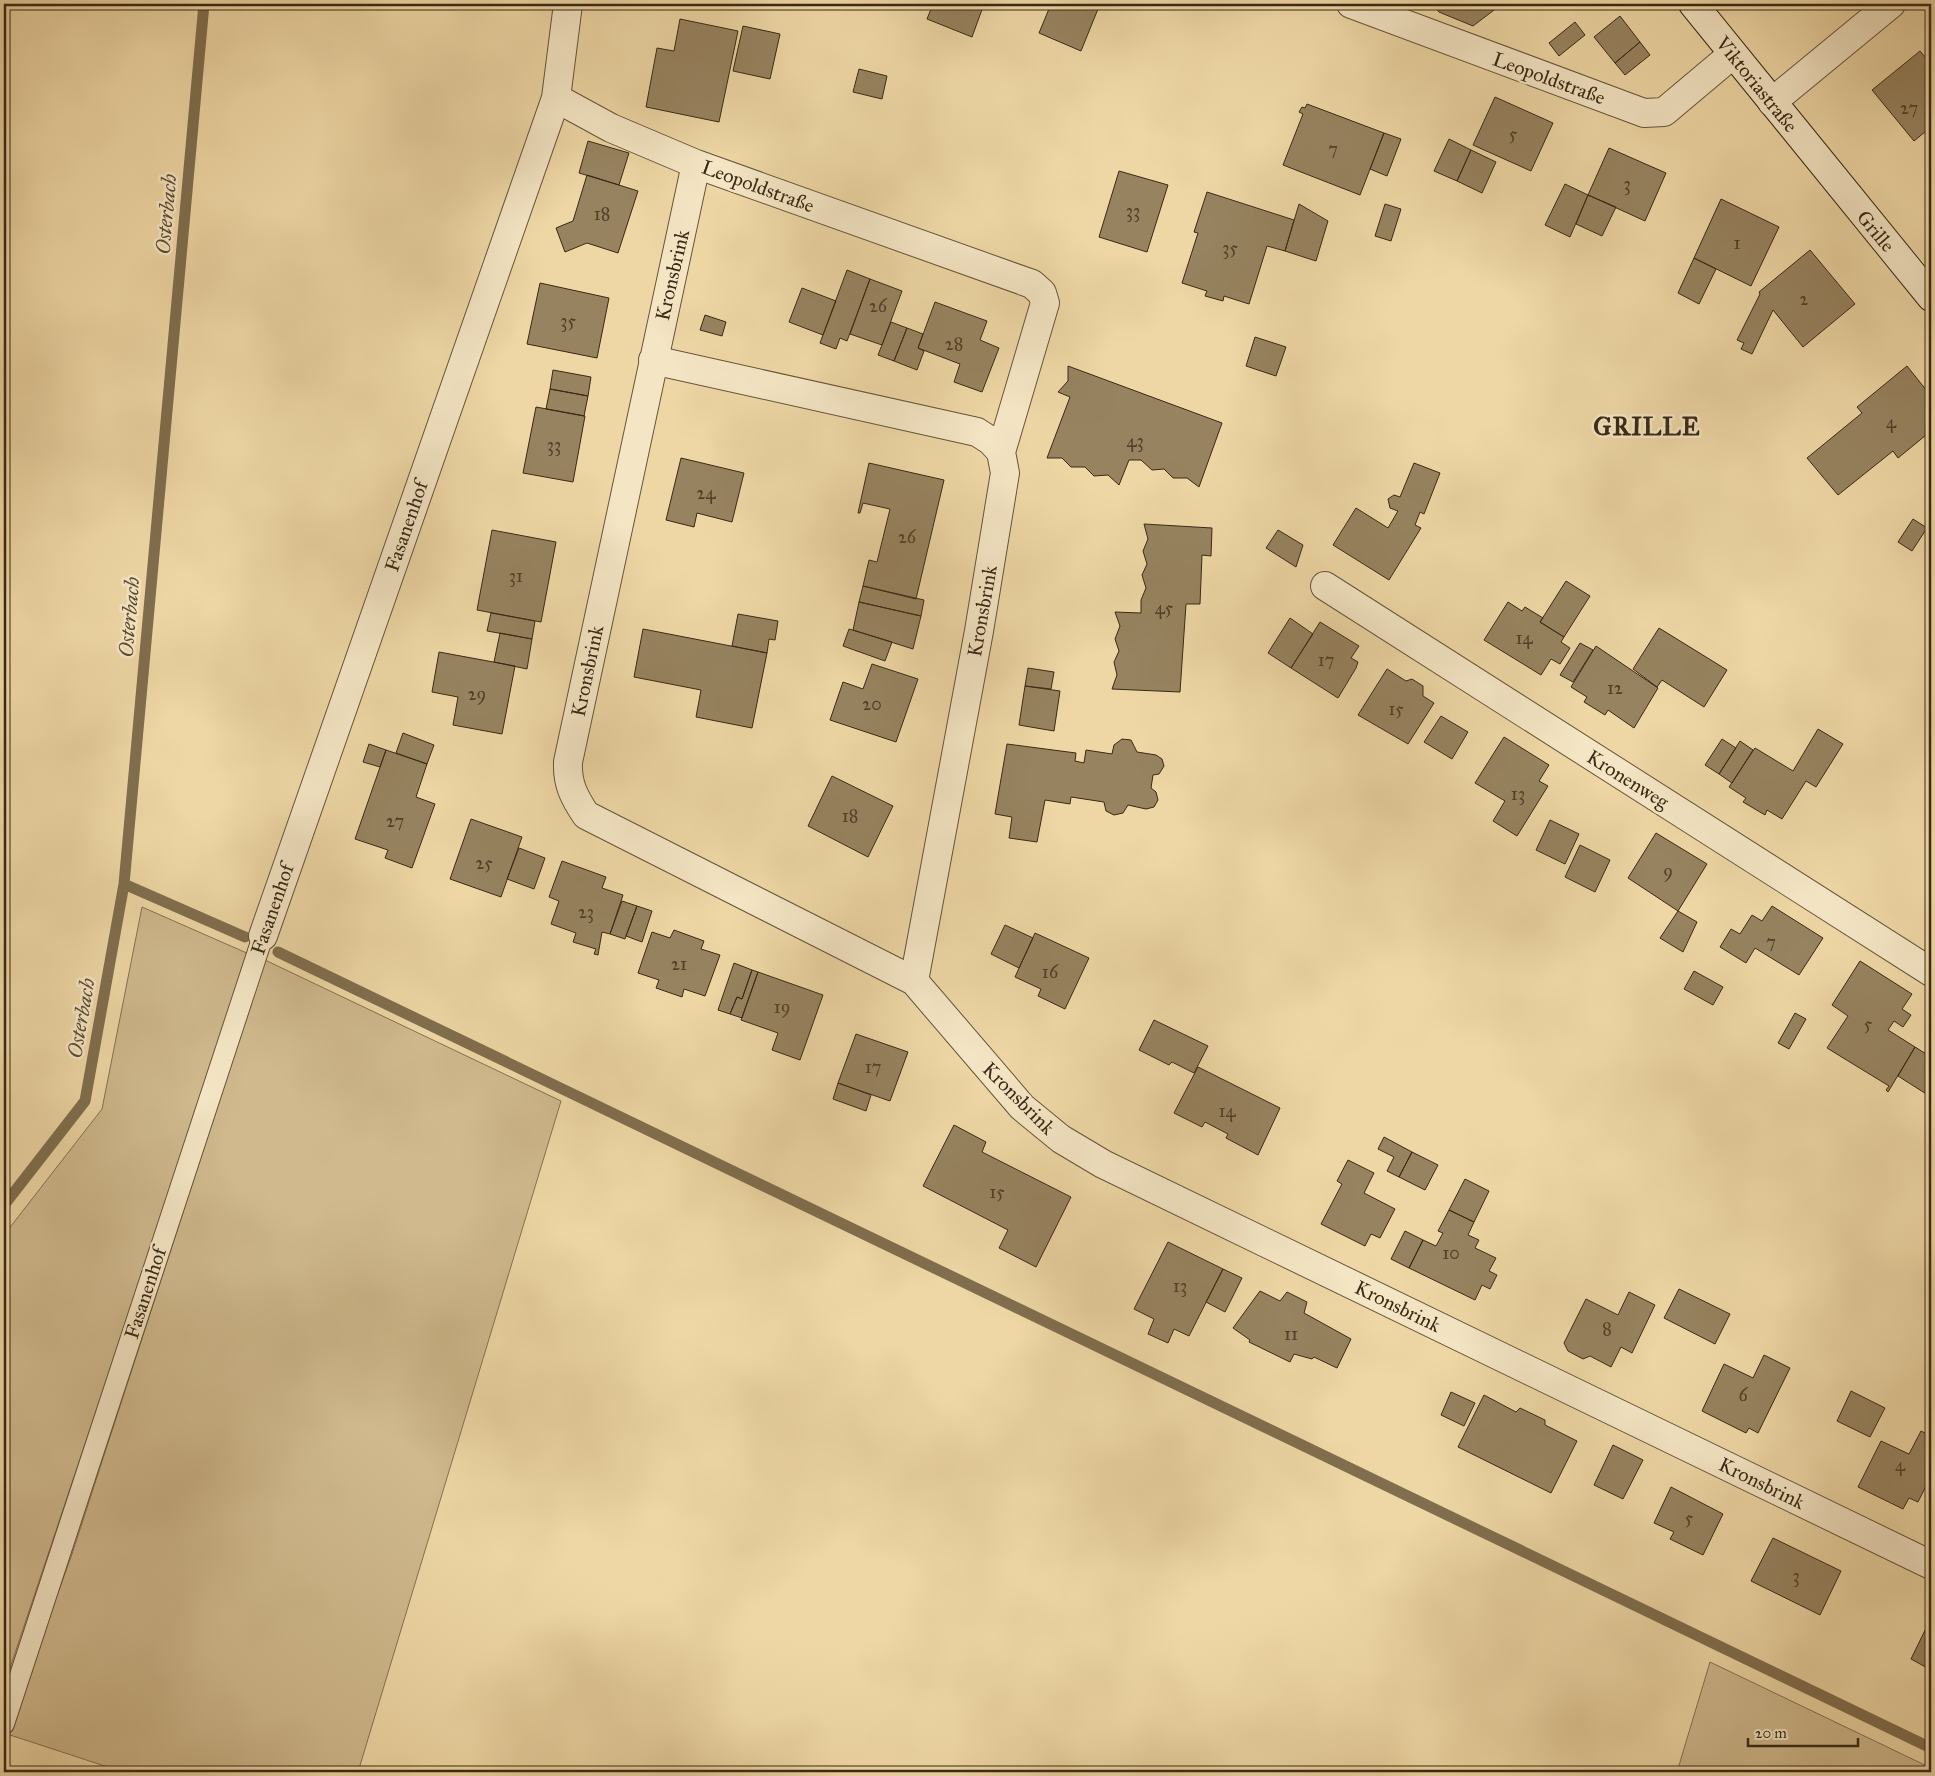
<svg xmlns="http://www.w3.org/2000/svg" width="1935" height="1776" viewBox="0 0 1935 1776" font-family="'IM FELL Great Primer',serif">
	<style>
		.green { fill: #cfb98d; stroke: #847151 }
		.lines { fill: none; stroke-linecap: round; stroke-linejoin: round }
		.stream { stroke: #806e4e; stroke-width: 11 }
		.building { fill: #978360; stroke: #392915 }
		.service-casing { stroke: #665439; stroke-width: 22 }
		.minor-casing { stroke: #665439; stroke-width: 30 }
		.secondary-casing { stroke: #392915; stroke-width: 30 }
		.service { stroke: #f4e5c4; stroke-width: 20 }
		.minor { stroke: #f4e5c4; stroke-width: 28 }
		.secondary { stroke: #f4e5c4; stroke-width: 28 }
		.labels { text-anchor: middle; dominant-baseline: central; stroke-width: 5; stroke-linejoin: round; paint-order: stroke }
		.number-label { font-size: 18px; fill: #504028 }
		.street-label { font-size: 20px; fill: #392915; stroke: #f4e5c4 }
		.water-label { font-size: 21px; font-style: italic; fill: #5d4c32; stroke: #f4e5c4 }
		.district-label { font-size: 25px; font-weight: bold; letter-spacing: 1px; fill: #392915; stroke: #f4e5c4 }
	</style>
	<rect width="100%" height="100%" fill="#eed7a5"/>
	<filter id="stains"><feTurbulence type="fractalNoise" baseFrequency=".004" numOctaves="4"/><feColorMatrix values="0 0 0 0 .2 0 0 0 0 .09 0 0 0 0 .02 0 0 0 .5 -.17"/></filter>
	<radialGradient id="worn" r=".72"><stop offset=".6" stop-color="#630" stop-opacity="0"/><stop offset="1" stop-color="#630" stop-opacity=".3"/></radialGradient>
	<!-- green -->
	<path class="green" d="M142 907 249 954 4 1686V1235L102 1109Z
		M265 960 561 1101 358 1772H123L7 1734 72 1554Z
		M1710 1662 1931 1768V1772H1677Z"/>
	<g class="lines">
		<!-- stream -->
		<path class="stream" d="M124 884 245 937
			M278 952 1931 1748
			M4 1205 85 1101 124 884 204 4"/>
	</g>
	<!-- building -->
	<path class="building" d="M933 4H984L972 37 927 19Z
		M1051 4H1100L1081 51 1039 33Z
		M1433 4H1502L1473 26 1439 12Z
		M1620 16 1640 42 1615 63 1594 37Z
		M680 19 738 31 719 122 646 107 657 48 674 51Z
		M1575 22 1585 35 1559 56 1549 43Z
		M743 26 780 34 770 79 733 71Z
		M1640 42 1650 55 1625 75 1615 63Z
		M1920 51 1931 64V127L1914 141 1872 90Z
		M859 69 887 76 882 99 853 92Z
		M1495 97 1553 123 1531 171 1473 145Z
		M1307 104 1384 133 1360 195 1283 165 1303 114 1299 112 1302 107 1305 108Z
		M1384 133 1401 139 1387 176 1370 169Z
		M1449 139 1471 150 1457 181 1434 171Z
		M588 141 629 153 619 185 579 173Z
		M1609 148 1666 173 1645 221 1588 195Z
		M1471 150 1496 162 1482 193 1457 181Z
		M1119 171 1168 185 1147 252 1099 237Z
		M587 175 638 191 618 253 587 243 565 252 556 228 573 221Z
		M1565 184 1588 195 1570 237 1545 225Z
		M1207 192 1294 220 1285 251 1267 246 1249 304 1224 296 1223 301 1205 296 1207 291 1182 283 1198 233 1194 232Z
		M1588 195 1616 207 1602 236 1576 224Z
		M1721 199 1779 227 1751 286 1694 258Z
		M1299 204 1328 221 1316 261 1285 251Z
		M1385 204 1401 209 1391 241 1375 236Z
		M1810 250 1855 304 1803 347 1773 310 1752 354 1741 349 1744 343 1737 340 1760 294 1759 292Z
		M1694 258 1716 269 1699 304 1678 293Z
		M847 270 870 279 847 341 840 338 836 349 820 343Z
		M870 279 902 291 882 345 850 334Z
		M540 283 609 298 597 358 527 344Z
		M802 288 836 301 823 335 789 322Z
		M935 302 987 321 980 340 999 348 982 392 954 382 960 364 918 348Z
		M705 315 726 322 722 336 700 330Z
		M891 322 907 328 894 361 878 355Z
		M907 328 923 334 918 348 924 351 917 370 894 361Z
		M1255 337 1286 347 1276 376 1246 366Z
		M1068 366 1222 423 1199 487 1187 478H1173L1164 469 1152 470 1141 460H1129L1119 485 1108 475 1094 476 1085 467H1071L1062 458H1047L1070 397 1058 392 1068 381Z
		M1907 366 1931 396V431L1898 458 1893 451 1838 495 1807 458 1862 413 1857 407Z
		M553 370 591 377 588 396 550 389Z
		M550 389 588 396 584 416 546 409Z
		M536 407 585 416 573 482 523 473Z
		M681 458 744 473 732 522 697 513 694 527 666 520Z
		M869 463 944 480 916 599 863 586 869 560 877 562 890 509 863 503 860 513H858Z
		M1414 463 1440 473 1424 514 1420 512 1415 525 1421 528 1389 580 1333 545 1356 508 1388 528 1398 511 1390 508 1388 499 1394 495 1400 497Z
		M1913 519 1927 528 1912 551 1898 542Z
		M1144 524 1212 528 1211 556 1202 555 1200 604H1186L1180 692 1112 689 1117 675 1114 662 1119 651 1115 639 1120 626 1115 612 1141 613V600L1146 588 1142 575 1147 564 1143 551 1148 539Z
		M492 530 556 542 541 622 477 610Z
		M1278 530 1303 545 1296 567 1266 548Z
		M1566 581 1590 596 1564 637 1540 622Z
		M863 586 924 600 921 616 859 602Z
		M859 602 921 616 913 649 853 630Z
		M1508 602 1522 611 1525 607 1543 618 1540 622 1564 637 1561 642 1570 648 1560 664 1551 659 1541 675 1484 640Z
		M491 613 535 621 532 639 487 631Z
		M738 614 778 621 775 640 769 639 767 653 732 646Z
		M1290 618 1313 634 1291 668 1268 653Z
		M1320 622 1359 646 1351 658 1358 662 1356 668 1338 698 1291 668Z
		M1659 628 1727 670 1704 707 1662 680 1657 687 1633 669Z
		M643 629 767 653 752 728 696 717 701 690 634 677Z
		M849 629 892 642 885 661 843 646Z
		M500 633 532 639 527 669 494 662Z
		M1580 643 1593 650 1573 682 1560 675Z
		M1596 646 1658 688 1634 728 1608 710 1605 715 1584 702 1587 697 1571 687Z
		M439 652 515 666 502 734 453 725 458 697 432 692Z
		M872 664 918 679 896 742 830 720 843 682 863 689Z
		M1028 668 1054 672 1051 689 1025 686Z
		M1387 669 1406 681 1412 679 1423 686V696L1434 703 1408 744 1358 715Z
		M1025 686 1060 691 1054 731 1019 725Z
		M1441 716 1468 732 1452 759 1424 742Z
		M1818 729 1843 744 1816 787 1806 781 1782 819 1767 810 1765 815 1743 802 1746 798 1729 787 1755 748 1793 771Z
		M403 733 434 745 427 764 396 753Z
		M1504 737 1549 765 1539 781 1548 786 1517 836 1493 821 1505 801 1475 783Z
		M1122 739 1131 740 1137 752 1156 755 1162 759 1164 766 1159 774 1153 775 1151 788 1156 792 1158 800 1154 807 1146 809 1128 805 1123 813 1114 815 1106 811 1104 802 1071 797 1070 804 1045 800 1037 842 1009 838 1012 817 995 814 1007 744 1076 753 1075 761 1084 763 1086 750 1112 754 1114 745Z
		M1722 739 1736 748 1719 774 1705 765Z
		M1740 741 1753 750 1732 783 1719 774Z
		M369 744 386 750 380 767 363 762Z
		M386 750 427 764 416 797 435 804 412 868 385 858 388 850 355 839Z
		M832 776 893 806 868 857 808 826Z
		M471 819 522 837 501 897 450 879Z
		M1550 820 1579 834 1565 864 1536 850Z
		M1656 833 1707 864 1678 911 1628 878Z
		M1580 845 1610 860 1595 892 1565 877Z
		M519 848 545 858 534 889 507 879Z
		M562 861 606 877 602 888 623 895 610 934 602 932 598 955 594 954 596 949 573 942 576 933 551 924 559 901 549 897Z
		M622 901 637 906 625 939 610 934Z
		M637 906 652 911 642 942 626 936Z
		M1772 906 1823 938 1799 975 1755 948 1746 963 1720 947 1731 929 1740 934 1752 915 1762 921Z
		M1678 911 1697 922 1683 952 1660 938Z
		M1005 925 1033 938 1019 968 991 954Z
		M674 930 704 941 701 949 720 955 705 996 684 989 682 997 656 988 659 980 638 973 652 932 670 938Z
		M1035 933 1089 958 1065 1009 1038 996 1041 989 1015 977Z
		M1860 961 1912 994 1902 1009 1911 1015 1903 1027 1894 1021 1888 1030 1915 1047 1888 1092 1886 1090 1889 1086 1827 1048 1848 1016 1832 1005Z
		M734 963 752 970 742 999 737 997 730 1014 718 1010Z
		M752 970 758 972 742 1018 730 1014 737 997 742 999Z
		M1694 971 1723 987 1713 1005 1684 989Z
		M758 972 823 995 800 1060 772 1050 778 1033 741 1020Z
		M1795 1013 1806 1019 1789 1049 1778 1043Z
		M1154 1020 1208 1046 1194 1073 1172 1062 1169 1065 1139 1050Z
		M856 1034 908 1052 890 1101 838 1083Z
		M1915 1047 1931 1057V1097L1898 1076Z
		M1198 1067 1280 1108 1258 1155 1226 1138 1228 1134 1205 1122 1202 1127 1174 1113Z
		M838 1083 871 1095 866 1111 833 1099Z
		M954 1125 986 1142 982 1152 1071 1197 1036 1267 999 1248 1008 1230 923 1186Z
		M1384 1137 1412 1152 1399 1177 1387 1171 1394 1157 1378 1149Z
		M1412 1152 1438 1165 1425 1190 1399 1177Z
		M1348 1160 1374 1173 1364 1193 1395 1209 1380 1238 1371 1234 1365 1246 1321 1224 1342 1184 1337 1181Z
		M1465 1179 1489 1191 1474 1222 1449 1210Z
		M1449 1210 1474 1222 1468 1235 1479 1240 1475 1248 1496 1258 1489 1271 1497 1275 1490 1289 1482 1285 1475 1300 1409 1268 1423 1240 1436 1246 1443 1233 1438 1231Z
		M1405 1231 1423 1240 1409 1268 1391 1259Z
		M1168 1242 1223 1269 1189 1336 1174 1329 1168 1343 1148 1334 1154 1319 1134 1309Z
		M1223 1269 1242 1278 1225 1312 1206 1302Z
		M1679 1289 1730 1314 1715 1344 1664 1318Z
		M1260 1291 1280 1301 1287 1292 1307 1302 1304 1313 1351 1339 1337 1368 1314 1357 1312 1359 1294 1354 1290 1362 1249 1342 1250 1340 1233 1328Z
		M1629 1292 1655 1305 1632 1353 1621 1347 1611 1367 1590 1356 1583 1359 1568 1351 1564 1343 1586 1299 1618 1315Z
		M1764 1355 1790 1368 1758 1433 1749 1428 1746 1433 1702 1411 1724 1364 1753 1378Z
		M1851 1391 1885 1408 1870 1437 1837 1421Z
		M1451 1392 1475 1403 1464 1426 1441 1415Z
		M1484 1395 1516 1412 1520 1408 1545 1420V1425L1577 1441 1551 1493 1458 1447Z
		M1921 1431 1931 1436V1476L1918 1502 1909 1498 1903 1509 1858 1487 1881 1441 1909 1454Z
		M1613 1445 1643 1460 1623 1499 1594 1485Z
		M1671 1487 1723 1514 1703 1555 1670 1539 1674 1532 1654 1523Z
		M1773 1538 1841 1571 1820 1615 1751 1581Z
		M1931 1618V1670L1911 1659Z"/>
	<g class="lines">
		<defs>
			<path id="service" d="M4 1724 263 936"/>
			<path id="minor" d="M1351 4 1644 113 1664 112 1733 54
				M556 98 611 128 696 164 1032 284 1042 293 1045 303 1001 452 1005 473 979 631 914 981 1022 1107 1061 1139 1103 1164 1931 1565
				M1772 102 1891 4
				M696 164 568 762C567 784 574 797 586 815L914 981
				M653 360 977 432 991 441 1001 452
				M1325 586 1931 972
				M263 936 556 98 568 4"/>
			<path id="secondary" d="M1693 4 1931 297"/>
		</defs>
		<!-- service casing -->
		<use href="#service" class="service-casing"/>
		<!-- minor casing -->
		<use href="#minor" class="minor-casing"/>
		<!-- secondary casing -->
		<use href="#secondary" class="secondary-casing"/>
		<!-- service -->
		<use href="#service" class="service"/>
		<!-- minor -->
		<use href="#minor" class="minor"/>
		<!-- secondary -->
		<use href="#secondary" class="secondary"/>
	</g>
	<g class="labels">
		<!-- number labels -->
		<g class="number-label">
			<text x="1909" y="108">27</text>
			<text x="1513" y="134">5</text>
			<text x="1333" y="149">7</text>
			<text x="1627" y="184">3</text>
			<text x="1133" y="211">33</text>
			<text x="602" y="214">18</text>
			<text x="1737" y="243">1</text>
			<text x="1230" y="248">35</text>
			<text x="1804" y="299">2</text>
			<text x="878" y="306">26</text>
			<text x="568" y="321">35</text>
			<text x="954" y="344">28</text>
			<text x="1891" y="422">4</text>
			<text x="1135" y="441">43</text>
			<text x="554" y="445">33</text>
			<text x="706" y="493">24</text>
			<text x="907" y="537">26</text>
			<text x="516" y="576">31</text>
			<text x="1164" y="608">45</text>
			<text x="1524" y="638">14</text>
			<text x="1326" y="660">17</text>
			<text x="1615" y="688">12</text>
			<text x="477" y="694">29</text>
			<text x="872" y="704">20</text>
			<text x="1396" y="709">15</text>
			<text x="1518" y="794">13</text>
			<text x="850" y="816">18</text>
			<text x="395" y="821">27</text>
			<text x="484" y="863">25</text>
			<text x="1668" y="871">9</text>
			<text x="586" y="912">23</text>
			<text x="1771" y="942">7</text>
			<text x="679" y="964">21</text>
			<text x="1050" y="972">16</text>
			<text x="782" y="1007">19</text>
			<text x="1868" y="1024">5</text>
			<text x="873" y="1067">17</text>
			<text x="1227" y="1111">14</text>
			<text x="997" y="1192">15</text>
			<text x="1451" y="1253">10</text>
			<text x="1180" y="1286">13</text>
			<text x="1607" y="1329">8</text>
			<text x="1291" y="1334">11</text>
			<text x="1743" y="1395">6</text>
			<text x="1900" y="1465">4</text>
			<text x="1689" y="1518">5</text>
			<text x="1796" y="1576">3</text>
		</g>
		<!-- street labels -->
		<g class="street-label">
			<text transform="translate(1549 78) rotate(20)">Leopoldstraße</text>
			<text transform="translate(1757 84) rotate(51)">Viktoriastraße</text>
			<text transform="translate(758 186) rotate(20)">Leopoldstraße</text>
			<text transform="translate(1876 231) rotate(50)">Grille</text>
			<text transform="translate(672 275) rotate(-77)">Kronsbrink</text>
			<text transform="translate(406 526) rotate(-71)">Fasanenhof</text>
			<text transform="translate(982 611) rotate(-80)">Kronsbrink</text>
			<text transform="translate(587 671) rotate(-78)">Kronsbrink</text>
			<text transform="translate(1628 779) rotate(32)">Kronenweg</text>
			<text transform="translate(272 909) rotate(-71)">Fasanenhof</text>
			<text transform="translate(1019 1098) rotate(45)">Kronsbrink</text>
			<text transform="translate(145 1293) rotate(-72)">Fasanenhof</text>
			<text transform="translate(1398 1306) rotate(26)">Kronsbrink</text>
			<text transform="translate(1762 1483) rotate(26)">Kronsbrink</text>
		</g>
		<!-- water labels -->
		<g class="water-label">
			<text transform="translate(166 214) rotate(-85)">Osterbach</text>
			<text transform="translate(129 617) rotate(-85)">Osterbach</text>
			<text transform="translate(81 1018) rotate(-80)">Osterbach</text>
		</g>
		<!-- district labels -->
		<g class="district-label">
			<text x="1647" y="426">GRILLE</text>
		</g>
	</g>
	<!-- margin -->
	<rect width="1935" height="1776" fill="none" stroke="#eed7a5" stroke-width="20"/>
	<rect x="5" y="5" width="1925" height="1766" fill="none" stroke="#392915" stroke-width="2.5"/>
	<rect x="10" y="10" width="1915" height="1756" fill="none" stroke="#392915"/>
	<!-- scale -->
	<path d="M1748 1738v8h110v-8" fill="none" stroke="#392915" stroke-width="2.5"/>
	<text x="1755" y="1738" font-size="15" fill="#392915" stroke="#f4e5c4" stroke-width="4" paint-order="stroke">20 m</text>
	<rect width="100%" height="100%" filter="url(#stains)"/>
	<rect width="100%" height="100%" fill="url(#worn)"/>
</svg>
